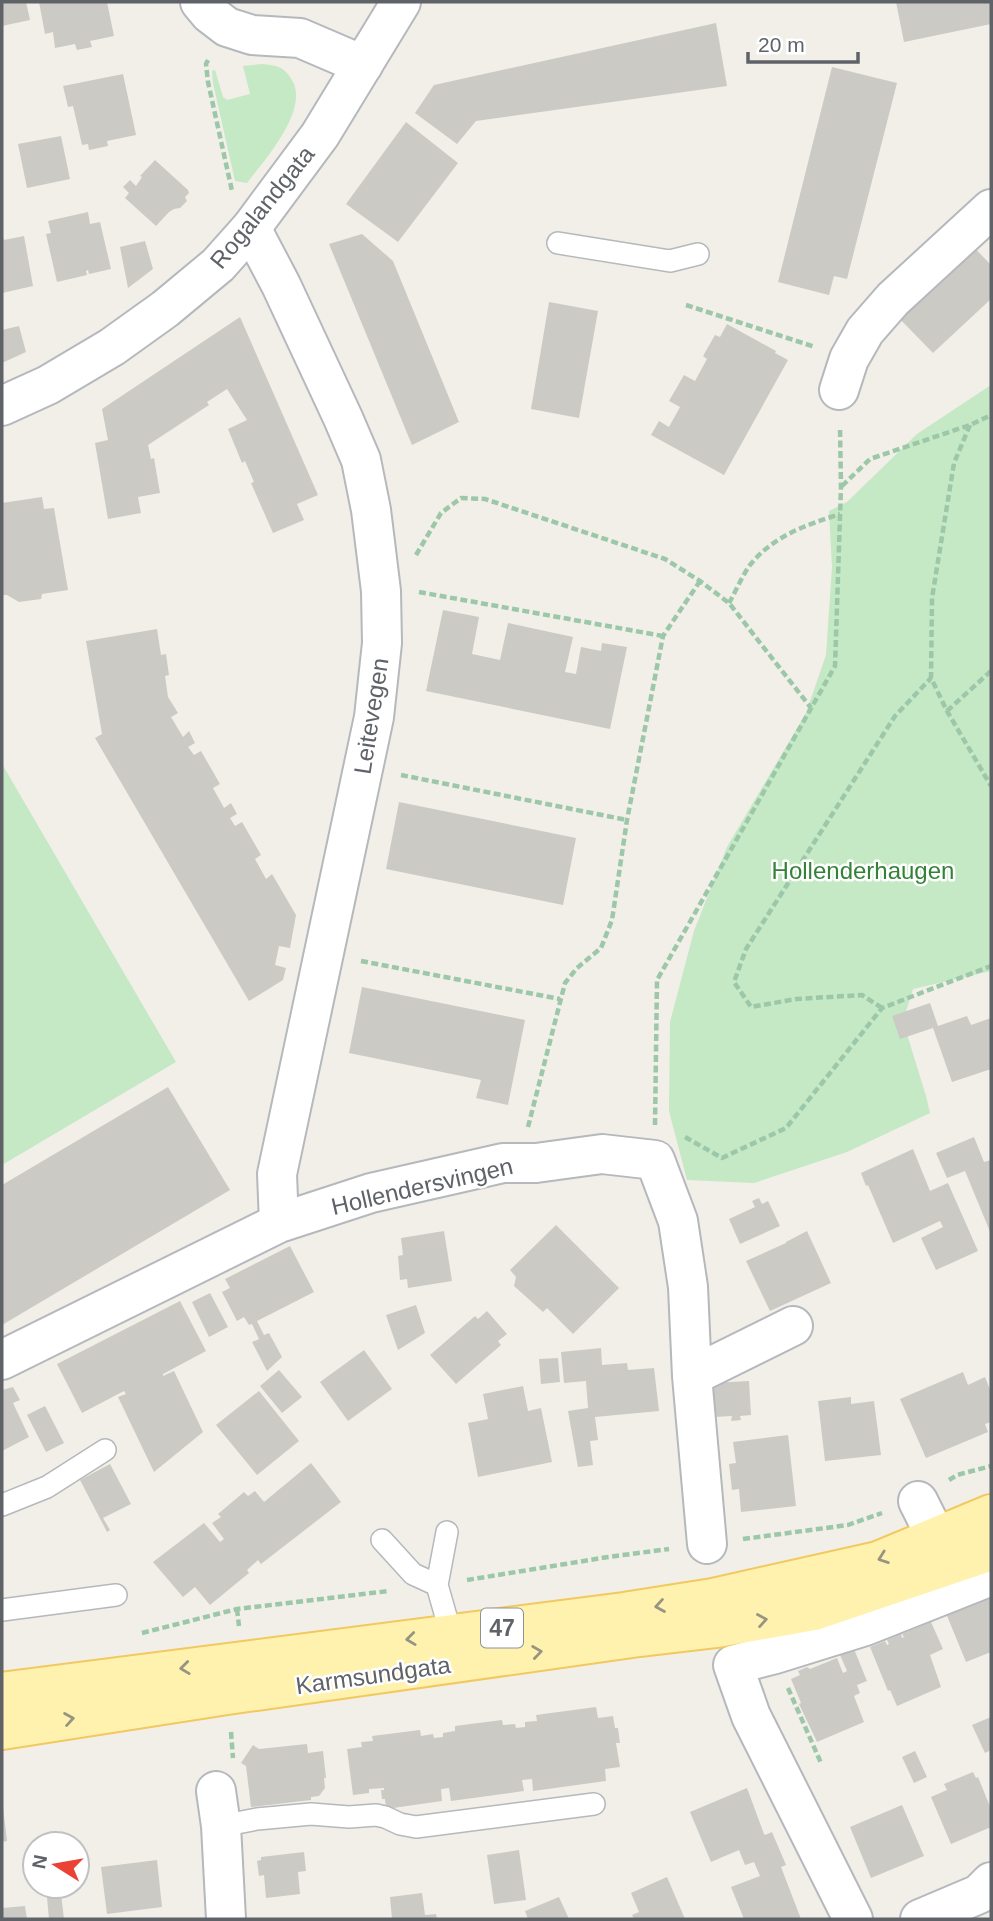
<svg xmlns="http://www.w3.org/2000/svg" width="993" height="1921" viewBox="0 0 993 1921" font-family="Helvetica,sans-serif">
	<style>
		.green { fill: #c5e8c5 }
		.building { fill: #cccac5 }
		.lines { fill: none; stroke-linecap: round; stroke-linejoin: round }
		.service-casing { stroke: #b5b8bc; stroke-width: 24 }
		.minor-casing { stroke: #b5b8bc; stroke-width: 42 }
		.tertiary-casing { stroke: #b5b8bc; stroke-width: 42 }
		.primary-casing { stroke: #f2c960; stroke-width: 42 }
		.path { stroke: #9cc7a9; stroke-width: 4.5; stroke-dasharray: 7 3.5; stroke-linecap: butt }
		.service { stroke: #fff; stroke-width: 21 }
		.minor { stroke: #fff; stroke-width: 38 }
		.tertiary { stroke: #fff; stroke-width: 38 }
		.primary { stroke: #fff2af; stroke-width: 38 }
		.oneway { stroke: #979581 }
		.labels { text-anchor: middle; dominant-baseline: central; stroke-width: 5; stroke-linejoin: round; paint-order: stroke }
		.shield { fill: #fff; stroke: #8f9295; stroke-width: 2 }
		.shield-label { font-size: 23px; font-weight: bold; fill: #5f6368 }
		.street-label { font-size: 24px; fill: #5f6368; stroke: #fff }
		.park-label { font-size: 24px; fill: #348238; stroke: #fff }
	</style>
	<rect width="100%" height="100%" fill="#f1efe8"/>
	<!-- green -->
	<path class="green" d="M262 64C274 65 283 66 290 77 292 80 294 83 295 87 303 117 264 161 247 183L235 181 213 83 212 71 215 70 223 97 227 100 250 94 243 66Z
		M991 385V971L913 989 903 1021 926 1096 930 1113 847 1152 754 1183 687 1180 669 1111 670 1022 694 931 727 847 806 713 826 655 832 567 829 511 847 502 917 434Z
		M2 764 176 1062 2 1165Z"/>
	<!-- building -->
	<path class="building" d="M2 2H26L30 20 2 26Z
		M39 2H107L114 36 90 41 92 47 77 50 75 44 55 48 53 32 45 34Z
		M896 2H991V24L904 42Z
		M716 23 727 86 476 121 457 144 415 113 434 85Z
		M832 67 897 83 847 279 834 276 829 295 778 282Z
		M123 74 136 135 107 141 108 146 89 150 88 144 82 145 73 106 68 107 63 86Z
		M406 122 458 163 398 242 346 204Z
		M61 136 70 179 27 188 18 144Z
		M155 160 188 190 189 193 185 197 187 201 180 208 174 209 169 212 156 226 125 198 129 193 123 187 130 180 136 186 142 177 140 176Z
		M88 212 90 224 100 222 111 269 89 274 88 270 86 271 87 275 57 282 46 234 51 233 48 221Z
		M362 234 393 261 459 422 412 445 329 244Z
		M2 235 4 240 24 236 33 286 2 293Z
		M966 239 991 265V299L933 353 896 315Z
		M145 241 153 269 128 288 120 247Z
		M549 302 598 311 579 418 531 409Z
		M240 317 318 495 297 504 304 520 273 533 251 483 254 482 245 461 242 463 228 429 247 420 227 389 207 402 209 405 148 445 151 459 154 458 160 493 138 497 141 513 108 519 95 443 108 440 102 409Z
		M727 324 776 351 775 353 788 360 724 475 651 435 659 421 669 427 680 407 669 401 684 375 695 381 707 359 703 356 715 335 720 337Z
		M19 326 26 352 2 363V330Z
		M42 497 44 509 54 508 68 590 42 594 41 599 19 602 7 595H2V503Z
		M443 610 479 617 472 654 500 660 508 623 573 637 565 672 576 674 581 647 601 651 602 643 627 647 610 729 426 691Z
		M157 629 161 655 166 654 169 675 165 676 168 697 178 713 171 717 183 737 189 731 195 743 188 747 194 755 201 751 220 784 213 788 224 808 231 803 237 814 230 818 235 826 242 822 261 855 255 859 266 879 272 874 296 915 290 948 279 946 275 965 286 968 283 980 249 1001 95 738 102 734 86 641Z
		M399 802 576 838 563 905 386 869Z
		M362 987 525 1020 508 1105 476 1098 481 1080 349 1053Z
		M930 1003 938 1026 967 1016 971 1025 991 1018V1069L952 1082 933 1028 900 1039 892 1016Z
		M168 1087 230 1190 2 1325V1185Z
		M974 1137 984 1162 991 1160V1234L965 1171 947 1178 936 1153Z
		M913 1149 930 1191 948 1183 978 1251 936 1270 921 1238 943 1227 940 1221 893 1243 868 1185 866 1186 861 1173Z
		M759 1198 762 1204 768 1201 780 1226 740 1244 729 1219 755 1207 752 1201Z
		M556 1225 619 1288 573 1334 547 1308 543 1312 514 1286 516 1277 510 1270Z
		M444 1231 452 1281 408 1288 407 1279 400 1280 398 1256 403 1255 401 1238Z
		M807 1231 831 1283 770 1311 746 1261 786 1243V1242Z
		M290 1246 314 1292 257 1321 264 1335 269 1333 282 1357 267 1371 252 1342 259 1339 252 1324 249 1325 244 1317 237 1321 222 1292 230 1288 225 1279Z
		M210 1293 228 1327 209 1337 192 1302Z
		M180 1301 206 1351 163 1374V1376L174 1371 203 1432 154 1472 118 1397 126 1394 124 1391 82 1413 57 1364Z
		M416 1305 425 1333 398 1350 386 1315Z
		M487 1311 507 1334 498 1341 501 1345 456 1384 430 1355 475 1316 478 1319Z
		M601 1348 602 1365 627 1363 628 1370 654 1368 659 1411 595 1417 598 1440 590 1441 593 1465 578 1467 568 1411 588 1408 586 1381 564 1383 561 1352Z
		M364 1350 392 1389 348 1421 320 1382Z
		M558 1358 560 1382 541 1384 539 1359Z
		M279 1370 302 1397 282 1413 260 1386Z
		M963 1372 968 1385 985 1377 991 1392V1422L985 1424 988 1432 926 1458 900 1399Z
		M749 1381 751 1415 740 1416 741 1420 731 1421 732 1416 714 1417 712 1383Z
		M523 1386 528 1411 541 1408 552 1462 478 1477 468 1423 488 1419 483 1394Z
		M13 1387 20 1400 13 1403 29 1437 2 1451V1390Z
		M259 1391 299 1441 257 1475 216 1425Z
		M851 1397V1404L874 1401 881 1455 825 1461 818 1401Z
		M45 1406 64 1443 46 1452 27 1415Z
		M788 1435 796 1506 741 1512 739 1489 732 1490 729 1464 736 1463 733 1442Z
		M311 1463 341 1502 261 1564 258 1560 247 1570 249 1573 210 1605 195 1587 183 1597 153 1562 204 1523 220 1542 224 1539 212 1523 221 1517 218 1514 244 1492 248 1496 255 1491 264 1502Z
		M110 1464 131 1504 103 1518 110 1530 107 1532 80 1480Z
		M991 1592V1652L966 1662 945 1611Z
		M931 1622 943 1649 930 1655 941 1687 897 1706 890 1690 888 1691 870 1647 885 1641 887 1645 889 1644 887 1640 901 1634 902 1638 904 1637 902 1634Z
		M854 1649 867 1681 857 1685 860 1693 854 1696 864 1722 817 1742 799 1704 801 1703 791 1679 800 1675 798 1671 807 1667 810 1669 837 1658 843 1673 847 1671 840 1655Z
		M596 1707 598 1718 613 1716 615 1728H618L620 1743H616L620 1767 605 1769 606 1781 533 1791 532 1779 522 1780 524 1791 451 1801 449 1788 441 1789 442 1801 386 1809 385 1799H382L381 1790H384V1788L369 1789V1793L353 1795 347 1749 362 1747 361 1742 373 1741 372 1736 420 1730 421 1736 433 1734 434 1738 443 1737V1733L455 1731V1726L502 1720 503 1725 515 1724 516 1728 525 1727V1722L537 1721 536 1715Z
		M991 1717V1750L985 1753 972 1725Z
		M307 1744 308 1753 323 1751 326 1778H324L325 1788 319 1796 311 1797V1800L251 1807 246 1766 241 1763 253 1745 259 1749Z
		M915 1751 927 1777 914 1783 902 1757Z
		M973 1772 976 1778 978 1777 991 1809V1827L951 1844 931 1797 947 1790 944 1784Z
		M747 1788 764 1834 765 1835 772 1832 786 1865 781 1867 801 1919H744L731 1887 760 1876 754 1862 745 1865 739 1850 711 1862 690 1812Z
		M902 1805 924 1856 871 1878 850 1827Z
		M3 1807 7 1841 2 1842V1808Z
		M519 1850 526 1900 494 1904 487 1855Z
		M304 1852 306 1871 298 1872 300 1894 266 1898 264 1875 259 1876 257 1861 261 1860V1857Z
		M157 1860 162 1907 107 1914 101 1867Z
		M667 1877 685 1919H634L632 1915 639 1912 631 1893Z
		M60 1886 64 1919H49L46 1887Z
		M422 1893 425 1915 436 1914 437 1919H392L390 1897Z
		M559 1897 569 1919H528L525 1911Z
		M25 1906 27 1919H2V1908Z"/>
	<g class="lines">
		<defs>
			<path id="service" d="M558 243 670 261 698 254
				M2 1505 47 1487 105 1450
				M447 1532 437 1585 451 1634
				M382 1540 413 1574 437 1585
				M2 1610 116 1595
				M221 1826 257 1819 311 1814 349 1817 376 1815 385 1817 400 1824 416 1827 594 1804"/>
			<path id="minor" d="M200 2 210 14 227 27 252 35 300 38 363 65
				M251 228 281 285 343 418 361 460 371 510 381 591 382 643 374 717 277 1174 279 1223
				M839 390 849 359 865 331 893 299 991 209
				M2 1360 279 1223 371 1193 503 1163H536L602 1154 655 1160 678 1221 688 1287 692 1376 707 1544
				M692 1376 793 1326
				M918 1501 936 1537 946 1566
				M216 1791 221 1826 226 1919
				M853 1919 751 1716 733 1665 775 1654 865 1626 991 1576
				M920 1919 979 1894 991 1882"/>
			<path id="tertiary" d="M2 406 48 385 112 347 165 309 218 265 251 228 320 135 401 2"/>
			<path id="primary" d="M2 1692 624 1612 713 1598 878 1561 991 1514
				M2 1730 227 1695 632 1638 717 1628 814 1611 991 1551"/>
		</defs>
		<!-- service casing -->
		<use href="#service" class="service-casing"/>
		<!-- minor casing -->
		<use href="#minor" class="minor-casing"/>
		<!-- tertiary casing -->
		<use href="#tertiary" class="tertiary-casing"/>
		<!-- primary casing -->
		<use href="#primary" class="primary-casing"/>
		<!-- path -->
		<path class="path" d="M208 60 206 64 208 82 232 191
			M686 305 815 347
			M970 425 954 463 932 598 931 678 947 711 991 786
			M842 486 870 459 970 425 991 415
			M416 555 441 513 461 498 485 499 665 559 700 581 729 603 811 708
			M419 592 663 636
			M729 603C736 591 742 576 750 565 773 536 806 525 840 514
			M947 711 991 671
			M401 775 627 820
			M361 961 560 999
			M882 1008 862 995 796 999 751 1007 734 982 746 949 895 716 931 678
			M655 1125 657 980 835 666 841 487 840 428
			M528 1127 565 983 577 968 601 948 612 920 627 820 663 636 700 581
			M685 1137 722 1158 786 1128 882 1008 991 966
			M949 1480 957 1475 991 1466
			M743 1539 848 1525 882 1513
			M467 1580 608 1557 669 1549
			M237 1609 239 1626
			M142 1633 237 1609 389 1591
			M788 1688 821 1763
			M231 1732 233 1758"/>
		<!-- service -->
		<use href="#service" class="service"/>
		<!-- minor -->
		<use href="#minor" class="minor"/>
		<!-- tertiary -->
		<use href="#tertiary" class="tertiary"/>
		<!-- primary -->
		<use href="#primary" class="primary"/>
	</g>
	<!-- one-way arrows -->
	<defs><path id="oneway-chevron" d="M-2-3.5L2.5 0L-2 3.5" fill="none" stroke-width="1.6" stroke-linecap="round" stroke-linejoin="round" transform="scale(1.75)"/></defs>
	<g class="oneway">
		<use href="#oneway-chevron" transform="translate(883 1558) rotate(160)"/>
		<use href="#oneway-chevron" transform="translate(660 1606) rotate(171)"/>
		<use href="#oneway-chevron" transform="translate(762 1620) rotate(-10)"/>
		<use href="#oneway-chevron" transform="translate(411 1639) rotate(173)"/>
		<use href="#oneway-chevron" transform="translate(537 1652) rotate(-8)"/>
		<use href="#oneway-chevron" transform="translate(185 1668) rotate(173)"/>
		<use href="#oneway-chevron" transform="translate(69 1719) rotate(-9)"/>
	</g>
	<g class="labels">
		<!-- shield labels -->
		<rect class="shield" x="481" y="1608.5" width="42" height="39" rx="5"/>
		<g class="shield-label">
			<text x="502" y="1628">47</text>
		</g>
		<!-- street labels -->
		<g class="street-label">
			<text transform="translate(262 207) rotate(-51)">Rogalandgata</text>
			<text transform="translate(371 716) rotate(-81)">Leitevegen</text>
			<text transform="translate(422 1186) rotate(-13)">Hollendersvingen</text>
			<text transform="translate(373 1675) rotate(-8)">Karmsundgata</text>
		</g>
		<!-- park labels -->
		<g class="park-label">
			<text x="863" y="870">Hollenderhaugen</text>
		</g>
	</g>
	<!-- border -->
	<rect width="993" height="1921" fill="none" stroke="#5f6368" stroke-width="7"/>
	<!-- north arrow -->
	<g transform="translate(56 1865) rotate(281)"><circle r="33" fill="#ffffff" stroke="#bfc1c3" stroke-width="2"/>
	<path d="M0-5L12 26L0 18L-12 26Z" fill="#ea4335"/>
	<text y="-10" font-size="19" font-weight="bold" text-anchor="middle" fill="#5f6368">N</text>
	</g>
	<!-- scale -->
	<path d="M748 52v10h110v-10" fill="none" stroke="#5f6368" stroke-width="3.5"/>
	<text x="758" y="52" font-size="21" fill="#5f6368" stroke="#ffffff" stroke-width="5" paint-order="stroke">20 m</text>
</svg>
